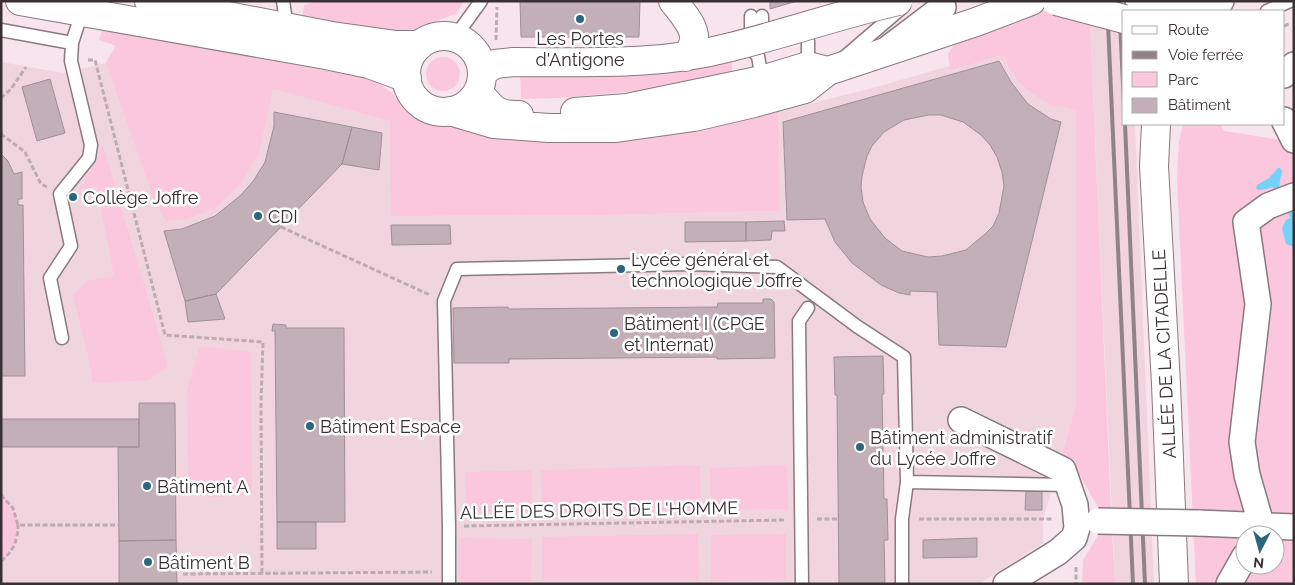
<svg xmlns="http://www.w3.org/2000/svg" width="1295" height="585" viewBox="0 0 1295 585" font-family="Raleway,sans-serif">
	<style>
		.built { fill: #f0d5df }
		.green { fill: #fbc7dc; fill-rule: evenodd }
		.water { fill: #75d1f8 }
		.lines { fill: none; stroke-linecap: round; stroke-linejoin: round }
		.stream { stroke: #75d1f8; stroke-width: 6 }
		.building { fill: #c2afb7; stroke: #a18f96; fill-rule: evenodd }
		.lane-casing { stroke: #8a797f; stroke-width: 15 }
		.street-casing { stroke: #8a797f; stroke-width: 28 }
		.secondary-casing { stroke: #8a797f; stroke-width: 30 }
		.path { stroke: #bcacb2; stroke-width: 3; stroke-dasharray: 5 2.5; stroke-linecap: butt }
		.lane { stroke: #fff; stroke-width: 12 }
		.street { stroke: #fff; stroke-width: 25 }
		.secondary { stroke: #fff; stroke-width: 28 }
		.rail { stroke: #908288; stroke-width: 4 }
		.street-bridge-casing { stroke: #8a797f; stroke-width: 28; stroke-linecap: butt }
		.secondary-bridge-casing { stroke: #8a797f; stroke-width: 30; stroke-linecap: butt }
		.street-bridge { stroke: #fff; stroke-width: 25 }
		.secondary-bridge { stroke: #fff; stroke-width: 28 }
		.poi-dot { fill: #2b667e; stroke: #fff; stroke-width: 2 }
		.labels { text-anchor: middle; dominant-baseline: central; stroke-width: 5; stroke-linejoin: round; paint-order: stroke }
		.poi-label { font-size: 18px; fill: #383033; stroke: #fff; text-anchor: start }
		.street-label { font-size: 18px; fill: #383033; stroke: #fff }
	</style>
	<rect width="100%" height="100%" fill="#f8e4ec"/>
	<!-- built -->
	<path class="built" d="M1089 1H1132L1124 11V124H1135L1154 584H1115Z
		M116 46 391 121V216L607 215 778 211V112L880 86 1001 51 1010 71 1048 104 1076 110V405L1043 519V543L982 582 981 584H1V62L63 73 106 63Z"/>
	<!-- green -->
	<path class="green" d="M318 1H464L457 13 406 33 302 21 304 5Z
		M1038 10 1090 21 1111 512H1101L1077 471 1059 464 1076 405V110L1048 104 1025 88 1010 71 1003 55 950 70 948 54 959 38Z
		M103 27 375 80 392 93 409 111 426 122 466 127 776 105 778 112 779 211 607 215 391 216 390 121 273 89 259 153 241 183 213 210 186 219 166 221 155 202 106 63 116 46 99 40Z
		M426 74a17 17 0 1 1 34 0a17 17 0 1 1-34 0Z
		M732 61V76L660 89 557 98 521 99 520 70Z
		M1183 124H1220L1224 131 1282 140 1286 146 1294 152V584H1196L1177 179 1179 142ZM1245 535H1275V565H1245Z
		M103 145 168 366 149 380 92 383V373L73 295 86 281 114 276 97 187 79 190 95 162Z
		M200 346 251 352 252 495 216 497 188 495 187 389Z
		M700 465 701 511 542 513 541 470Z
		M787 465 788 509 711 510 710 468Z
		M532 470V512L467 511 465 472Z
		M1 495C24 511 23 545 1 561Z
		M1112 532 1115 584H1082L1083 560 1099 534Z
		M698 534 699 580H542V537Z
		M786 534V580L711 581V535Z
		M459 538 532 539 531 582 459 583Z"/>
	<!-- water -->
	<path class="water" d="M1278 168H1280L1282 171 1278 192 1272 187 1267 189 1258 190 1256 188 1257 185 1269 178Z
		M1294 216V247L1286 244 1282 228 1286 220Z"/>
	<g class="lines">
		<!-- stream -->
		<path class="stream" d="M1287 205 1293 216"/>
	</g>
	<!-- building -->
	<path class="building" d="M520 1H640L639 37H521Z
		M770 1H797L770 9Z
		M999 61 1011 82 1028 104 1051 119 1061 122 1006 347 939 345 937 292 910 291V295L899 293 881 285 852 263 835 242 825 219 787 220 783 122ZM929 115H941L963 122 981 135 990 145 997 157 1002 172 1004 186 999 213 993 226 985 234 966 250 942 256 928 257 902 251 885 238 870 219 863 202 861 187 862 176 867 156 872 146 884 132 904 120Z
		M50 79 65 133 37 141 22 87Z
		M274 112 352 127 342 164 216 294 185 301 164 231 182 229 215 216 241 195 254 180 265 162 274 126Z
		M352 127 382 133 379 170 342 164Z
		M1 154 8 161 14 174 22 172V199H18V205H23L25 376H1Z
		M784 221 785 231H772L771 240 746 241V222Z
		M685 222H746V241L685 242Z
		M391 225H450L451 244 392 245Z
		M216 294 225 319 188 322 185 301Z
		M763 299H771L774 302 775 358 717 359V357L509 359V363H454L453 308 508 307 509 309 717 307 718 303H763Z
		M273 324 286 325V328H344L345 522H277L275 331H272Z
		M883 356 884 394H882L884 499H887L888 540H884L885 584H839L837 395H835L834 357Z
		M139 403H175L176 540 119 541 118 447H139Z
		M1 419H139V447H1Z
		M1026 491H1042V510H1025Z
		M277 522H316V549H277Z
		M977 538V557L923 558V540Z
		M176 540 177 584H119V541Z"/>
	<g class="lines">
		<defs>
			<path id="lane" d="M283 1 287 27
				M1267 11 1290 1
				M751 16V49L758 56 762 80 761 83
				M762 16V42
				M1 30 72 43 82 12
				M455 37 481 1
				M841 60 904 6
				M808 66V41
				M62 338 50 278 71 246 60 194 89 158 91 145 71 61 72 43
				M907 482 1068 485
				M449 584V527L444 301 457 269 690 264 777 267 858 327 904 357 907 482 902 519V584
				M802 584 799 321 808 308"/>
			<path id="street" d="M1138 1 1186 7 1221 1
				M889 48 943 7
				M1284 75 1294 65
				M1284 120 1294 140
				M961 420 1063 470 1075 505 1077 528 1074 538 1058 552 1006 584
				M1198 523 1294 527
				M1258 535 1262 527 1247 475 1242 442 1258 304 1246 222 1268 206 1294 196
				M1229 584 1245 556"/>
			<path id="secondary" d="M20 1 326 55 369 64 407 78
				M149 1 332 36 396 45H420
				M673 1C688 20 705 37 685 57
				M406 74a38 38 0 1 1 76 0a38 38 0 1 1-76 0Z
				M482 72 495 64 513 62C586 62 660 66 731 47
				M478 91C491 108 497 116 519 115
				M450 111 494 124 549 128H616L694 117 754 103 805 89 828 71 976 22 1031 1
				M575 112 627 108 762 80 808 66 828 71
				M1156 124 1154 166 1166 384 1174 584"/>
		</defs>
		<!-- lane casing -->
		<use href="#lane" class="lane-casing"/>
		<!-- street casing -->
		<use href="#street" class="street-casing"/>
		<!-- secondary casing -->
		<use href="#secondary" class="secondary-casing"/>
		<!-- path -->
		<path class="path" d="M1284 26 1289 24
			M496 40 497 7
			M88 60H95L165 335 263 342 261 403 262 574
			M1 98 11 89 26 67
			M1 134 25 152 41 184 47 187
			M281 227 430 295
			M1 495 13 508 18 525H119
			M817 519H839
			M919 519H1053
			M464 526 785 520
			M1 561C13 552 18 540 18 525
			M1076 567V584
			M183 574 432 572"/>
		<!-- lane -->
		<use href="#lane" class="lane"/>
		<!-- street -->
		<use href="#street" class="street"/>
		<!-- secondary -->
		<use href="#secondary" class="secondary"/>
		<!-- rail -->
		<path class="rail" d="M1107 1 1133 584
			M1119 1 1124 105
			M1125 124 1145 584"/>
		<defs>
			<path id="street-bridge" d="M1098 521 1198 523"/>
			<path id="secondary-bridge" d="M1056 1 1124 19
				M731 47C787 33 842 14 898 1"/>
		</defs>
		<!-- street-bridge casing -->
		<use href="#street-bridge" class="street-bridge-casing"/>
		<!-- secondary-bridge casing -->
		<use href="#secondary-bridge" class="secondary-bridge-casing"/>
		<!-- street-bridge -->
		<use href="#street-bridge" class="street-bridge"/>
		<!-- secondary-bridge -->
		<use href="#secondary-bridge" class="secondary-bridge"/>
	</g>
	<!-- markers -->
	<g class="poi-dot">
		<circle cx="580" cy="19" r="5"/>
		<circle cx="73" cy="197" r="5"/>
		<circle cx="258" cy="216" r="5"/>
		<circle cx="621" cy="269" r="5"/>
		<circle cx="614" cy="333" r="5"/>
		<circle cx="310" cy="426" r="5"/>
		<circle cx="860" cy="447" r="5"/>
		<circle cx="147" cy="486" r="5"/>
		<circle cx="148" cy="562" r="5"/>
	</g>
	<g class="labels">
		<!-- poi labels -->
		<g class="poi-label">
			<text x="580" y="38" text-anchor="middle">Les Portes<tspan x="580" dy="21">d'Antigone</tspan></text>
			<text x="83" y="197">Collège Joffre</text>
			<text x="268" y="216">CDI</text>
			<text x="631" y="259">Lycée général et<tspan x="631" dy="21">technologique Joffre</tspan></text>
			<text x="624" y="323">Bâtiment I (CPGE<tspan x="624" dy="21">et Internat)</tspan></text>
			<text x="320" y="426">Bâtiment Espace</text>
			<text x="870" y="437">Bâtiment administratif<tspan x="870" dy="21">du Lycée Joffre</tspan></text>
			<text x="157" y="486">Bâtiment A</text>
			<text x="158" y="562">Bâtiment B</text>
		</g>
		<!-- street labels -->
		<g class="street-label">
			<text transform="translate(1164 354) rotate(-93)">ALLÉE DE LA CITADELLE</text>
			<text transform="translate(599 510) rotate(-1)">ALLÉE DES DROITS DE L'HOMME</text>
		</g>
	</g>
	<!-- border -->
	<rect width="1295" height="585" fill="none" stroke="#383033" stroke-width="5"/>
	<!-- legend -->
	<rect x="1122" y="10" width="162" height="115" fill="#ffffff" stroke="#afacad"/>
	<rect x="1132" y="26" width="25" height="8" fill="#ffffff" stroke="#afacad"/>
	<text x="1168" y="35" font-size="15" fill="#383033">Route</text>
	<rect x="1132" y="51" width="25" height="8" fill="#908288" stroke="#afacad"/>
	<text x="1168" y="60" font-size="15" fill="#383033">Voie ferrée</text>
	<rect x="1132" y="72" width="25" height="15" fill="#fbc7dc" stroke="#afacad"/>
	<text x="1168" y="85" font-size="15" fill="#383033">Parc</text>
	<rect x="1132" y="98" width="25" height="15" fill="#c2afb7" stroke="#afacad"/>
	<text x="1168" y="110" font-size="15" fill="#383033">Bâtiment</text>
	<!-- north arrow -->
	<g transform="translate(1260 550) rotate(186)"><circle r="24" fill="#ffffff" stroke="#afacad"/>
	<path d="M0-4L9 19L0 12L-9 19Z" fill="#2b667e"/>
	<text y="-8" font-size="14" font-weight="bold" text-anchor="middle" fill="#383033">N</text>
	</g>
</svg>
